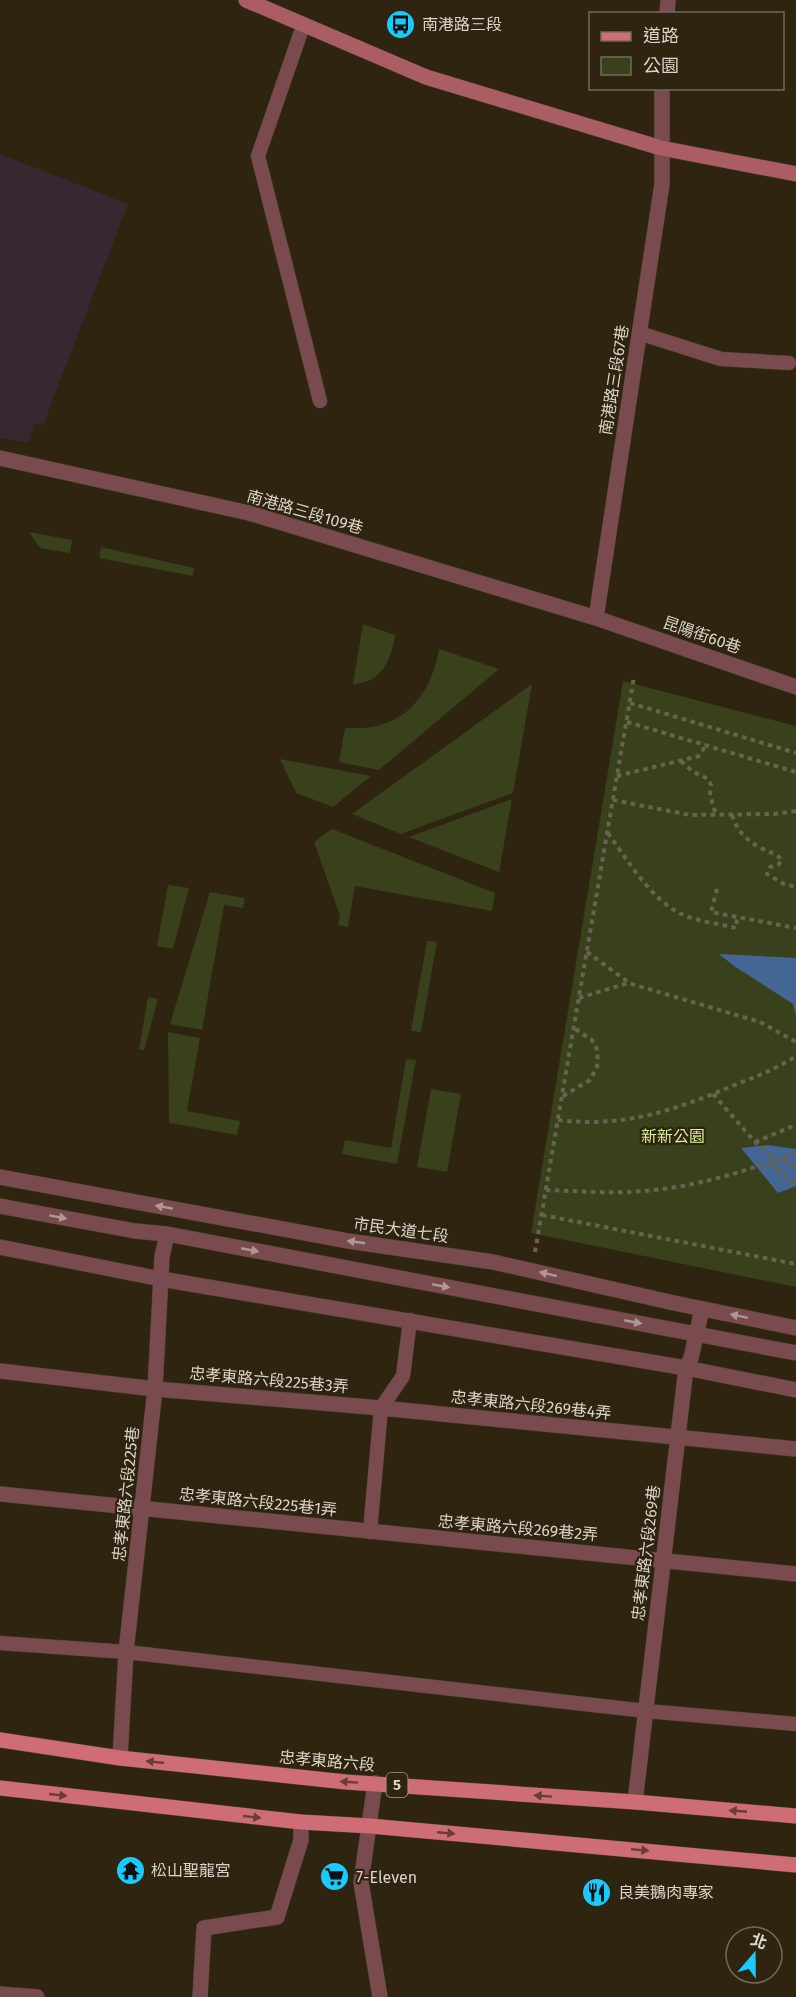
<svg xmlns="http://www.w3.org/2000/svg" width="796" height="1997" viewBox="0 0 796 1997" font-family="'Fira Sans','Noto Sans TC',sans-serif">
	<style>
		.commercial { fill: #372730 }
		.green { fill: #38411b }
		.water { fill: #436694 }
		.lines { fill: none; stroke-linecap: round; stroke-linejoin: round }
		.service-casing { stroke: #4a402e; stroke-width: 15 }
		.minor-casing { stroke: #4a402e; stroke-width: 16 }
		.tertiary-casing { stroke: #4a402e; stroke-width: 16 }
		.secondary-casing { stroke: #4a402e; stroke-width: 16 }
		.primary-casing { stroke: #4a402e; stroke-width: 16 }
		.path { stroke: #6a6251; stroke-width: 4; stroke-dasharray: 4.5 4.5; stroke-linecap: butt }
		.service { stroke: #7a4b4e; stroke-width: 14 }
		.minor { stroke: #7a4b4e; stroke-width: 15 }
		.tertiary { stroke: #7a4b4e; stroke-width: 15 }
		.secondary { stroke: #aa5e64; stroke-width: 15 }
		.primary { stroke: #ce6d76; stroke-width: 15 }
		.oneway { fill: #af9792 }
		.oneway2 { fill: #663e34 }
		.labels { text-anchor: middle; dominant-baseline: central; stroke-width: 4.5; stroke-linejoin: round; paint-order: stroke }
		.shield { fill: #2e2410; stroke: #a7a092; stroke-width: 1.5 }
		.shield-label { font-size: 15px; font-weight: bold; fill: #dbd5c9 }
		.poi-label { font-size: 16px; fill: #dbd5c9; stroke: #2e2410; text-anchor: start }
		.street-label { font-size: 16px; fill: #dbd5c9; stroke: #2e2410 }
		.park-label { font-size: 16px; fill: #d8ef96; stroke: #2e2410 }
	</style>
	<rect width="100%" height="100%" fill="#2e2410"/>
	<!-- commercial -->
	<path class="commercial" d="M0 154 128 204 43 425 34 423 29 443 0 438Z"/>
	<!-- green -->
	<path class="green" d="M29 532 72 540 70 553 40 548Z
		M101 547 194 568 193 576 99 558Z
		M363 624 395 635C391 660 382 683 353 684Z
		M439 649 499 669 379 770 339 762 345 728C399 732 430 701 439 649Z
		M623 681 796 726V1287L531 1233Z
		M532 684 513 793 401 834 352 814Z
		M280 759 371 776 333 807 296 793Z
		M512 799 499 872 409 837Z
		M332 829 495 893 492 911 355 886 348 927 338 925 340 916 314 842Z
		M168 885 189 888 173 949 157 946Z
		M210 892 245 898 243 908 224 905 202 1030 170 1024Z
		M427 941 437 942 421 1032 411 1031Z
		M148 997 158 999 144 1050H139Z
		M168 1032 200 1038 187 1111 240 1121 237 1135 169 1123Z
		M406 1059 416 1060 397 1164 342 1154 345 1140 391 1148Z
		M431 1089 461 1094 447 1172 417 1167Z"/>
	<!-- water -->
	<path class="water" d="M719 954 796 958V1015L793 1004 734 966Z
		M767 1145 796 1149V1186L778 1193 741 1148Z"/>
	<g class="lines">
		<defs>
			<path id="service" d="M303 26 258 156 320 401
				M639 333 721 359 789 363
				M370 1532 381 1408 403 1376 410 1320
				M0 1643 126 1652 646 1711 796 1724"/>
			<path id="minor" d="M667 14 668 0
				M0 458 249 513 596 618 796 687
				M596 618 662 184V88
				M0 1247 161 1279 686 1368 796 1390
				M0 1371 155 1389 381 1408 796 1449
				M0 1494 796 1574
				M120 1758 126 1652 155 1389 162 1257 167 1234
				M375 1783 361 1882 380 1997
				M635 1802 686 1368 691 1358 702 1309
				M0 1994 37 1997
				M200 1997 204 1928 277 1917 301 1840V1822"/>
			<path id="tertiary" d="M0 1177 348 1241 493 1262 674 1303 796 1328
				M0 1206 135 1231 167 1234 796 1353"/>
			<path id="secondary" d="M246 0 426 77 661 148 796 174"/>
			<path id="primary" d="M0 1740 120 1758 346 1782 635 1802 796 1816
				M0 1788 301 1822 370 1826 796 1865"/>
		</defs>
		<!-- service casing -->
		<use href="#service" class="service-casing"/>
		<!-- minor casing -->
		<use href="#minor" class="minor-casing"/>
		<!-- tertiary casing -->
		<use href="#tertiary" class="tertiary-casing"/>
		<!-- secondary casing -->
		<use href="#secondary" class="secondary-casing"/>
		<!-- primary casing -->
		<use href="#primary" class="primary-casing"/>
		<!-- path -->
		<path class="path" d="M630 703 796 753
			M627 722 796 772
			M681 761 692 771 708 779 711 785 710 795 716 815
			M617 776 699 756 706 745
			M613 800 690 815 774 814 796 811
			M732 815C737 831 746 840 761 848 769 852 776 853 782 860L778 865 770 867 767 874 784 884 796 887
			M608 833C627 860 654 904 686 916 702 922 720 924 736 928L737 918
			M717 889 711 912 796 928
			M587 952 628 982
			M579 998 628 983 760 1022 796 1042
			M713 1094 755 1142 776 1161
			M563 1096 590 1080 597 1067 598 1051 592 1040 574 1028
			M558 1120C625 1128 676 1110 737 1084 758 1076 778 1068 796 1056
			M755 1142 796 1125
			M783 1158 796 1170
			M770 1163 796 1186
			M546 1190C578 1191 612 1194 644 1191 696 1187 746 1171 796 1153
			M542 1215 796 1264
			M535 1252 634 677"/>
		<!-- service -->
		<use href="#service" class="service"/>
		<!-- minor -->
		<use href="#minor" class="minor"/>
		<!-- tertiary -->
		<use href="#tertiary" class="tertiary"/>
		<!-- secondary -->
		<use href="#secondary" class="secondary"/>
		<!-- primary -->
		<use href="#primary" class="primary"/>
	</g>
	<!-- one-way arrows -->
	<defs><path id="oneway-solid" d="M-6-.8H1V-3.2L6.5 0L1 3.2V.8H-6Z" transform="scale(1.5)"/></defs>
	<g class="oneway">
		<use href="#oneway-solid" transform="translate(164 1207) rotate(-170)"/>
		<use href="#oneway-solid" transform="translate(58 1217) rotate(10)"/>
		<use href="#oneway-solid" transform="translate(356 1242) rotate(-172)"/>
		<use href="#oneway-solid" transform="translate(250 1250) rotate(11)"/>
		<use href="#oneway-solid" transform="translate(548 1274) rotate(-167)"/>
		<use href="#oneway-solid" transform="translate(441 1286) rotate(11)"/>
		<use href="#oneway-solid" transform="translate(739 1316) rotate(-168)"/>
		<use href="#oneway-solid" transform="translate(633 1322) rotate(11)"/>
	</g>
	<g class="oneway2">
		<use href="#oneway-solid" transform="translate(155 1762) rotate(-174)"/>
		<use href="#oneway-solid" transform="translate(349 1782) rotate(-176)"/>
		<use href="#oneway-solid" transform="translate(58 1795) rotate(6)"/>
		<use href="#oneway-solid" transform="translate(543 1796) rotate(-176)"/>
		<use href="#oneway-solid" transform="translate(738 1811) rotate(-175)"/>
		<use href="#oneway-solid" transform="translate(252 1817) rotate(6)"/>
		<use href="#oneway-solid" transform="translate(446 1833) rotate(5)"/>
		<use href="#oneway-solid" transform="translate(640 1850) rotate(5)"/>
	</g>
	<!-- icons -->
	<defs>
		<symbol id="bus-disc" viewBox="-11 -11 22 22"><circle r="9.5" fill="#19cafc" stroke="#2e2410"/><path d="M-5-6H5V4H4V6H2V4H-2V6H-4V4H-5ZM-3.5-4V0h7V-4ZM-3.5 1.2v1.5H-2V1.2ZM2 1.2v1.5H3.5V1.2Z" fill="#111"/></symbol>
		<symbol id="temple-disc" viewBox="-11 -11 22 22"><circle r="9.5" fill="#19cafc" stroke="#2e2410"/><path d="M0-6L5-2H3V0L6.5 2.5H4V6H1.5V3h-3V6H-4V2.5H-6.5L-3 0V-2H-5Z" fill="#111"/></symbol>
		<symbol id="supermarket-disc" viewBox="-11 -11 22 22"><circle r="9.5" fill="#19cafc" stroke="#2e2410"/><path d="M-6-5.5h2.5l.6 2H6L4.5 2H-2.5L-4.4-4H-6ZM-1.5 3.2a1.3 1.3 0 1 0 .1 0ZM3 3.2a1.3 1.3 0 1 0 .1 0Z" fill="#111"/></symbol>
		<symbol id="restaurant-disc" viewBox="-11 -11 22 22"><circle r="9.5" fill="#19cafc" stroke="#2e2410"/><path d="M-5-6h1v4h1v-4h1v4h1v-4h1v5L-1.5 .5V6h-2V.5L-5-1ZM5-6V6H3V1.5H1.5Q1.5-4 5-6Z" fill="#111"/></symbol>
	</defs>
	<g fill-rule="evenodd">
		<use href="#bus-disc" x="384" y="8" width="33" height="33"/>
		<use href="#temple-disc" x="114" y="1854" width="33" height="33"/>
		<use href="#supermarket-disc" x="318" y="1860" width="33" height="33"/>
		<use href="#restaurant-disc" x="580" y="1876" width="33" height="33"/>
	</g>
	<g class="labels">
		<!-- shield labels -->
		<rect class="shield" x="386.5" y="1773" width="21" height="24" rx="4.5"/>
		<g class="shield-label">
			<text x="397" y="1785">5</text>
		</g>
		<!-- poi labels -->
		<g class="poi-label">
			<text x="422" y="24">南港路三段</text>
			<text x="151" y="1870">松山聖龍宮</text>
			<text x="356" y="1877">7-Eleven</text>
			<text x="618" y="1892">良美鵝肉專家</text>
		</g>
		<!-- street labels -->
		<g class="street-label">
			<text transform="translate(614 380) rotate(-81)">南港路三段67巷</text>
			<text transform="translate(305 512) rotate(16)">南港路三段109巷</text>
			<text transform="translate(702 635) rotate(19)">昆陽街60巷</text>
			<text transform="translate(401 1230) rotate(8)">市民大道七段</text>
			<text transform="translate(269 1380) rotate(5)">忠孝東路六段225巷3弄</text>
			<text transform="translate(531 1405) rotate(6)">忠孝東路六段269巷4弄</text>
			<text transform="translate(126 1494) rotate(-84)">忠孝東路六段225巷</text>
			<text transform="translate(258 1502) rotate(6)">忠孝東路六段225巷1弄</text>
			<text transform="translate(518 1528) rotate(5)">忠孝東路六段269巷2弄</text>
			<text transform="translate(646 1553) rotate(-83)">忠孝東路六段269巷</text>
			<text transform="translate(327 1761) rotate(5)">忠孝東路六段</text>
		</g>
		<!-- park labels -->
		<g class="park-label">
			<text x="673" y="1136">新新公園</text>
		</g>
	</g>
	<!-- legend -->
	<rect x="589" y="12" width="195" height="78" fill="#2e2410" stroke="#736b5a" stroke-width="1.5"/>
	<rect x="601" y="32" width="30" height="9" fill="#ce6d76" stroke="#736b5a" stroke-width="1.5"/>
	<text x="643" y="42" font-size="18" fill="#dbd5c9">道路</text>
	<rect x="601" y="57" width="30" height="18" fill="#38411b" stroke="#736b5a" stroke-width="1.5"/>
	<text x="643" y="72" font-size="18" fill="#dbd5c9">公園</text>
	<!-- north arrow -->
	<g transform="translate(754 1955) rotate(20)"><circle r="28" fill="#2e2410" stroke="#736b5a" stroke-width="1.5"/>
	<path d="M0-4.5L10 22L0 15L-10 22Z" fill="#19cafc"/>
	<text y="-9" font-size="16" font-weight="bold" text-anchor="middle" fill="#dbd5c9">北</text>
	</g>
</svg>
